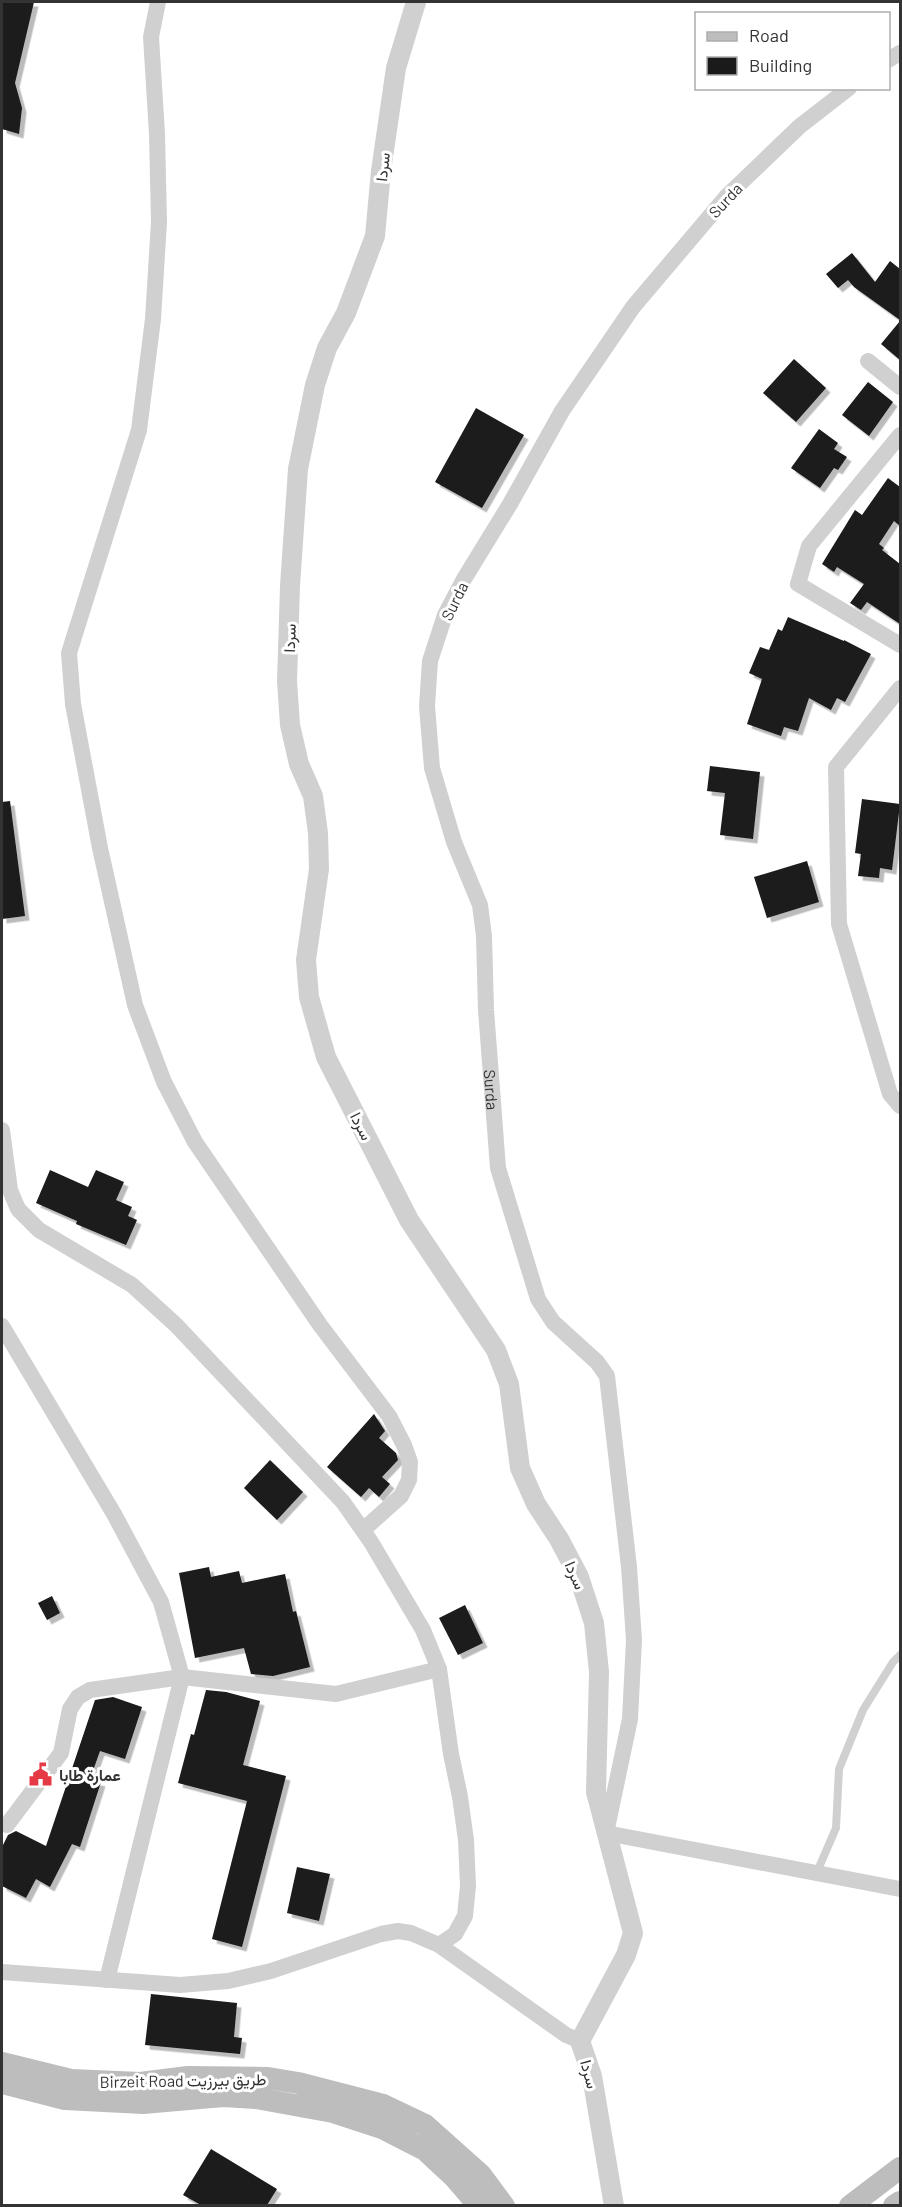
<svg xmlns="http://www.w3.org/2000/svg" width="902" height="2207" viewBox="0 0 902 2207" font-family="Barlow,Vazirmatn,sans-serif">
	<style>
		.building { fill: #1a1a1a; filter: url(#shadow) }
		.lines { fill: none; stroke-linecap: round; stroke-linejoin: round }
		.service { stroke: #d0d0d0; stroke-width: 8 }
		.minor { stroke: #d0d0d0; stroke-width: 16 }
		.tertiary { stroke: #d0d0d0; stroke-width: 20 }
		.secondary { stroke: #bdbdbd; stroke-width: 22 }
		.labels { text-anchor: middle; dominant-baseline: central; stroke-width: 6; stroke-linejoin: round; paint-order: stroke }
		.street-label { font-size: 16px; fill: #333; stroke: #fff }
		.poi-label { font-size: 16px; font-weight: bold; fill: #333; stroke: #fff; text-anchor: start }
	</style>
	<defs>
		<filter id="shadow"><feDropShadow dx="4.5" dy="4.5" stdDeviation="0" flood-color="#0004"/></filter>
	</defs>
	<rect width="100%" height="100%" fill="#fff"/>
	<!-- building -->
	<path class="building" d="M2 2H34L15 83 22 108 19 134 2 129Z
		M852 253 875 282 890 261 900 269V320L854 287 848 280 838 288 826 274Z
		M900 321V360L881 344Z
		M794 359 826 388 796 422 763 393Z
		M868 382 893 402 869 436 842 415Z
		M476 408 524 435 482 508 435 482Z
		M819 429 838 443 834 449 847 457 838 470 834 468 820 488 791 468Z
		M888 478 900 487V526L894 521 879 544 884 548 882 550 900 564V624L867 602 861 610 850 603 864 584 837 567 834 572 822 564 855 510 862 515Z
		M788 617 844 641V640L871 654 845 702 837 698 831 710 809 698 798 731 784 727 781 736 747 724 762 679 749 673 760 647 769 650 778 629 782 631Z
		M710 766 760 772 753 839 720 835 725 793 707 791Z
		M862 799 900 804 892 870 880 868 879 878 858 876 861 854 855 853Z
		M10 801 25 916 2 919V802Z
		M807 861 819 902 767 918 754 877Z
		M50 1170 88 1187 96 1170 124 1182 116 1200 132 1207 128 1216 137 1220 126 1245 76 1224 77 1221 36 1203Z
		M374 1414 385 1431 379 1438 396 1453 398 1460 382 1477 390 1484 379 1497 369 1488 361 1497 327 1467Z
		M270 1460 303 1492 277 1520 244 1488Z
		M209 1567 211 1577 239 1571 242 1583 285 1574 293 1612 296 1611 310 1667 273 1676 251 1674 244 1648 195 1658 179 1573Z
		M52 1596 60 1613 47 1620 38 1603Z
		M465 1605 483 1643 458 1655 439 1618Z
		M206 1690 226 1692 260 1701 243 1765 286 1776 242 1947 212 1939 247 1801 178 1783 191 1734 194 1735Z
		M113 1697 142 1707 125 1759 100 1751 90 1779 101 1782 80 1847 72 1844 50 1887 36 1879 26 1898 2 1886V1847L8 1835 16 1831 46 1846 95 1700Z
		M297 1867 330 1874 319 1921 287 1913Z
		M151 1994 237 2003 234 2037 242 2038 240 2054 145 2045Z
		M211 2149 277 2189 267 2205H201L183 2195Z"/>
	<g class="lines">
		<!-- service -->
		<path class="service" d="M817 1872 836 1828 839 1769 863 1710 893 1662 900 1655"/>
		<!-- minor -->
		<g class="minor">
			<path d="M158 2 151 37 157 134 159 222 153 319 139 430 69 653 73 704 100 848 135 1005 164 1082 195 1142 320 1325 389 1416 404 1445 410 1462 409 1480 401 1496 363 1530"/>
			<path d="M888 60 900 53"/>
			<path id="s1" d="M849 88 800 126 727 196 633 307 562 411 510 504 464 579 445 615 430 661 427 706 432 768 454 842 480 905 484 936 486 1010 498 1168 538 1299 553 1322 597 1362 607 1376 629 1567 634 1640 630 1719 606 1833 900 1889"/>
			<path d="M868 361 900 387"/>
			<path d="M900 435 809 546 798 584 900 645"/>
			<path d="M900 688 836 767 839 924 890 1094 900 1106"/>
			<path d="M2 1130 10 1190 18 1209 39 1230 132 1285 176 1325 343 1502 371 1542 423 1630 439 1669 451 1754 460 1797 466 1840 468 1886 465 1916 455 1934 439 1945"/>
			<path d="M2 1326 114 1514 161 1602 182 1677 107 1980"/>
			<path d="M7 1825 61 1753 70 1709 78 1697 90 1690 182 1677 336 1694 439 1669"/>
			<path d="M2 1972 180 1985 228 1981 271 1971 381 1934 398 1931 411 1933 439 1945 566 2035 580 2041"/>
		</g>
		<!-- tertiary -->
		<path class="tertiary" d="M416 2 396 68 381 171 375 236 346 313 327 348 315 385 298 469 290 586 287 681 290 725 299 764 313 796 318 833 319 869 306 960 309 997 326 1057 409 1220 496 1350 509 1384 520 1468 536 1504 559 1539 579 1577 594 1623 599 1672 596 1792 633 1933 626 1955 580 2041 592 2076 614 2206"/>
		<!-- secondary -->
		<path class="secondary" d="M2 2063 71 2080 140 2083 188 2077 268 2078 298 2083 383 2105 425 2125 481 2175 504 2206
			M2 2083 65 2099 143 2103 223 2096 256 2098 333 2112 382 2128 425 2150 455 2178 479 2206
			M850 2206 900 2168
			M894 2206 900 2202"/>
	</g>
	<!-- icons -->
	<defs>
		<symbol id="civic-bare" viewBox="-9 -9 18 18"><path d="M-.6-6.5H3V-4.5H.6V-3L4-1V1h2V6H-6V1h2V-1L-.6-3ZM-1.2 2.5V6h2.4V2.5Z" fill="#e63946" stroke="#fff" stroke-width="2.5" paint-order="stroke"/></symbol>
	</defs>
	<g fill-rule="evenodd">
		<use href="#civic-bare" x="24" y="1758" width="33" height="33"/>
	</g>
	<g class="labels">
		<!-- street labels -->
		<g class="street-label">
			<text transform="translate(382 167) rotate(-84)">سردا</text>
			<text transform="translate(725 200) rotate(-47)">Surda</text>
			<text transform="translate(454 601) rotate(-64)">Surda</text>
			<text transform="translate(289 638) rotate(-88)">سردا</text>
			<text stroke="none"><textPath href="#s1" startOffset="1156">Surda</textPath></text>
			<text transform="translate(362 1126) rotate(63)">سردا</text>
			<text transform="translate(576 1575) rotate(66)">سردا</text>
			<text transform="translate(590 2074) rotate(75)">سردا</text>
			<text transform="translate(183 2080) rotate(-1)">Birzeit Road طريق بيرزيت</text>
		</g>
		<!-- poi labels -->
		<g class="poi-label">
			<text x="59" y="1774">عمارة طابا</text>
		</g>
	</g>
	<!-- border -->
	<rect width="902" height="2207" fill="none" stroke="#333333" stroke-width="6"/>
	<!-- legend -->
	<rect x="695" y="12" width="195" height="78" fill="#ffffff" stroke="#adadad" stroke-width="1.5"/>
	<rect x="707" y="32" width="30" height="9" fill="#bdbdbd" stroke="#adadad" stroke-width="1.5"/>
	<text x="749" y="42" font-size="18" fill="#333333">Road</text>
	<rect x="707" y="57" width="30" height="18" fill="#1a1a1a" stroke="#adadad" stroke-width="1.5"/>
	<text x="749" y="72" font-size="18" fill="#333333">Building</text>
</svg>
